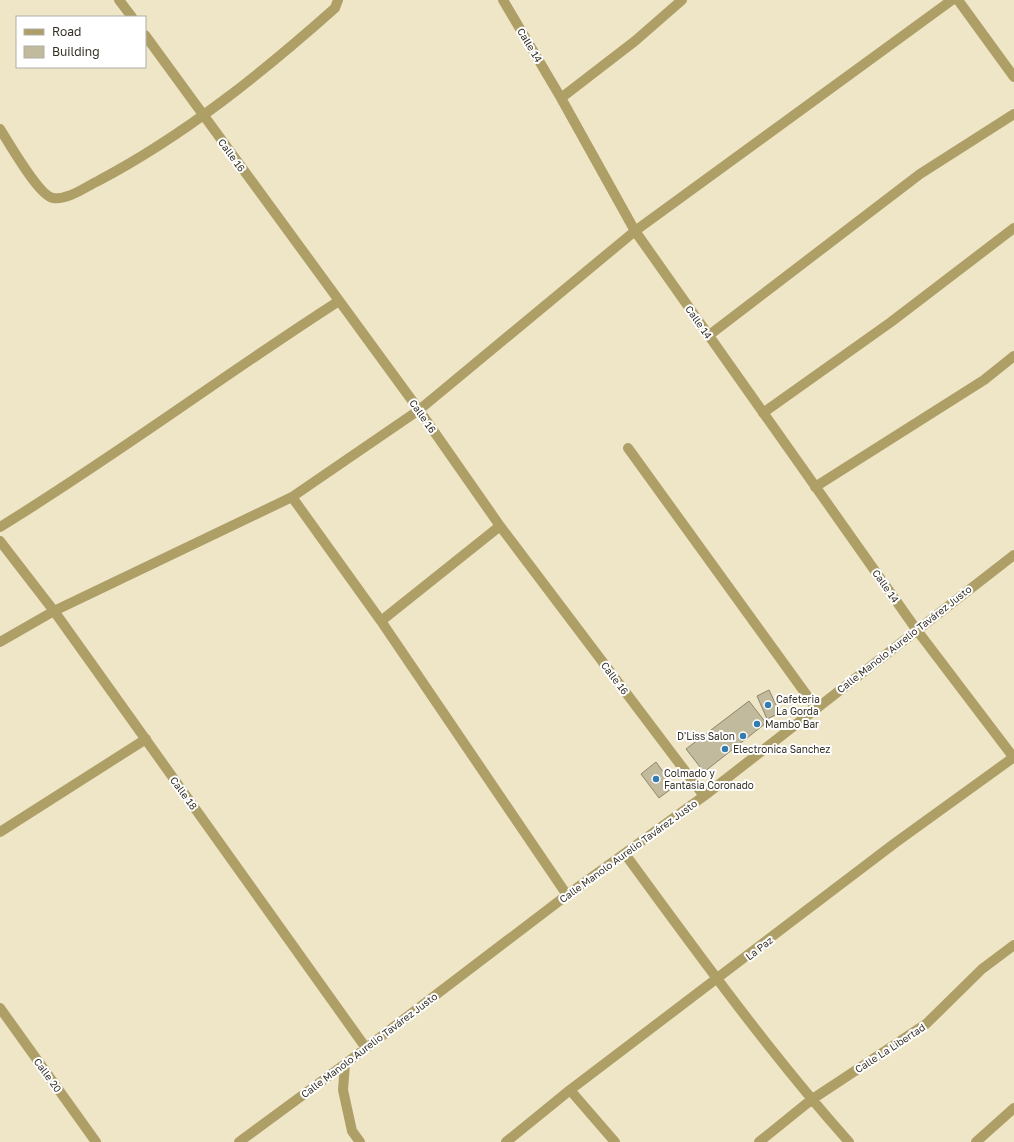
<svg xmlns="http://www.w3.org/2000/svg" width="1014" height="1142" viewBox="0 0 1014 1142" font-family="'Golos Text',sans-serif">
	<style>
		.building { fill: #c2ba9c; stroke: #8e866a }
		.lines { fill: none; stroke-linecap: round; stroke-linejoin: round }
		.street { stroke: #ae9f67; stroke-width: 10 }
		.poi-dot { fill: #347bb0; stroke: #fff; stroke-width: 1.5 }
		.labels { text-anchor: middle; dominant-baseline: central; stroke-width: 4; stroke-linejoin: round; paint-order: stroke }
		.street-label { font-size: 10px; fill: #353126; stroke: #fff }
		.poi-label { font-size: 10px; fill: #353126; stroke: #fff; text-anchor: start }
	</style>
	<rect width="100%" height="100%" fill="#efe6c8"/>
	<!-- building -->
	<path class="building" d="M769 690 780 713 767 719 757 696Z
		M749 701 766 723 704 772 686 749Z
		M656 762 672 784 671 789 659 798 641 774Z"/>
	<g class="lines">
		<!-- street -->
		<path class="street" d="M119 0 132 17
			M503 0 561 98 635 231 916 629 1014 758
			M958 0 1014 77
			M145 35 419 410 500 526 704 796
			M561 98 635 41 682 0
			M0 129C9 143 39 196 53 198 69 200 85 187 98 181 185 135 262 73 335 8L338 0
			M708 336 920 174 1014 114
			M763 413 891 322 1014 228
			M628 448 816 708
			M815 487 984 380 1014 356
			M292 497 381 621 567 895
			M0 527C116 456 225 374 339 301
			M0 541 54 611 366 1048
			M381 621 500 526
			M0 642 54 611 292 497 419 410 635 231 952 0
			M0 832 146 739
			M625 854C697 952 768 1051 849 1142
			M0 1008 96 1142
			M345 1064 343 1090 352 1131 360 1142
			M570 1090 615 1142
			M239 1142 345 1064 567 895 704 796 1014 555
			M506 1142 570 1090 895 843 1014 757
			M759 1142 811 1100 926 1024 982 969 1014 945
			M976 1142 1014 1108"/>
	</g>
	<!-- markers -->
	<g class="poi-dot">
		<circle cx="768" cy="705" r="4"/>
		<circle cx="757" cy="724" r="4"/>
		<circle cx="743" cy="736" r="4"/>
		<circle cx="725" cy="749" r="4"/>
		<circle cx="656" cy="779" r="4"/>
	</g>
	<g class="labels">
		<!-- street labels -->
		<g class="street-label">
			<text transform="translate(530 45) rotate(59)">Calle 14</text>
			<text transform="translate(232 155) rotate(54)">Calle 16</text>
			<text transform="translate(699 322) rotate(55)">Calle 14</text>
			<text transform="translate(423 416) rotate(55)">Calle 16</text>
			<text transform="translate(886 586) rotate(55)">Calle 14</text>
			<text transform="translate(904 639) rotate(-38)">Calle Manolo Aurelio Tavárez Justo</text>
			<text transform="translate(615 678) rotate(53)">Calle 16</text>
			<text transform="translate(184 793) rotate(54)">Calle 18</text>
			<text transform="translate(628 851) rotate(-36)">Calle Manolo Aurelio Tavárez Justo</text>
			<text transform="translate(759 948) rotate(-38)">La Paz</text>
			<text transform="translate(369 1045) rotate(-37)">Calle Manolo Aurelio Tavárez Justo</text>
			<text transform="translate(890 1048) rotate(-33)">Calle La Libertad</text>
			<text transform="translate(48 1075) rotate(54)">Calle 20</text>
		</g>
		<!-- poi labels -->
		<g class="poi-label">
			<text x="776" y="699">Cafeteria<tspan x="776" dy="12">La Gorda</tspan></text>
			<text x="765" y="724">Mambo Bar</text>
			<text x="735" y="736" text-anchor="end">D'Liss Salon</text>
			<text x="733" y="749">Electronica Sanchez</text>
			<text x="664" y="773">Colmado y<tspan x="664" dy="12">Fantasia Coronado</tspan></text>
		</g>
	</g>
	<!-- legend -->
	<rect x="16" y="16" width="130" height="52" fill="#ffffff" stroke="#aeada8"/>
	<rect x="24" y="29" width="20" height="6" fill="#ae9f67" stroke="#aeada8"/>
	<text x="52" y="36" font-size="12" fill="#353126">Road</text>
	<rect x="24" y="46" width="20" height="12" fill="#c2ba9c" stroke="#aeada8"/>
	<text x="52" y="56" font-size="12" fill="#353126">Building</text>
</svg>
